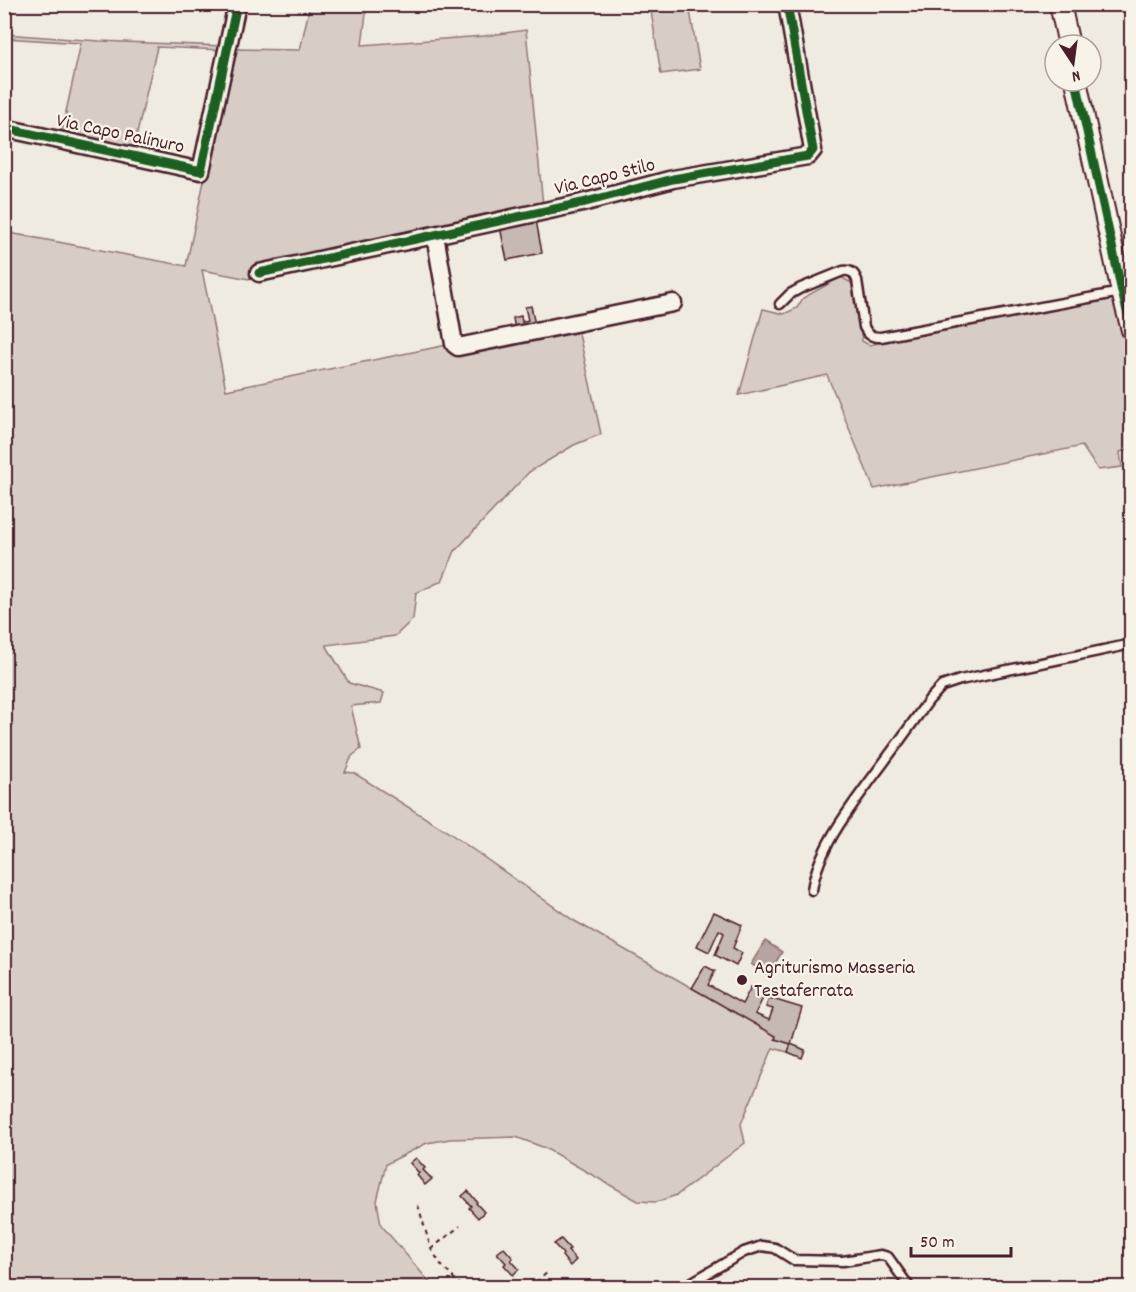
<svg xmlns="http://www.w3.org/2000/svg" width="1136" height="1292" viewBox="0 0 1136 1292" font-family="Dekko,sans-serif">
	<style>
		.green { fill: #d8cdc6; stroke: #917678; stroke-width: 1.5 }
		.water { fill: #b7a4a2; stroke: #8b6f72; stroke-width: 1.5 }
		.building { fill: #c6b8b3; stroke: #4a1f2b; stroke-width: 1.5 }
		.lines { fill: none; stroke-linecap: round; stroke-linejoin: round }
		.service-casing { stroke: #4a1f2b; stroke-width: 13 }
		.minor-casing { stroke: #4a1f2b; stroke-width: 21 }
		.tertiary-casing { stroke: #4a1f2b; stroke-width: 24 }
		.path { stroke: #4a1f2b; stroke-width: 2; stroke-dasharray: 4.5 4.5; stroke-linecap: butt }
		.service { stroke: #f7f3e8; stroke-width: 8 }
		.minor { stroke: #f7f3e8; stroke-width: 16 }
		.tertiary { stroke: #f7f3e8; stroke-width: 20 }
		.cycleway-casing { stroke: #f7f3e8; stroke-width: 13 }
		.cycleway { stroke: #1b5e20; stroke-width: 9 }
		.poi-dot { fill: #4a1f2b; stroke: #f7f3e8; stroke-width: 2 }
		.labels { text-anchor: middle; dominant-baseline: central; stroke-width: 4.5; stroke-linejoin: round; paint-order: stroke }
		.street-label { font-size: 20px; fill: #4a1f2b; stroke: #f7f3e8 }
		.poi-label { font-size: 20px; fill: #4a1f2b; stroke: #f7f3e8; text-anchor: start }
	</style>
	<rect width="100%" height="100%" fill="#f0ebe0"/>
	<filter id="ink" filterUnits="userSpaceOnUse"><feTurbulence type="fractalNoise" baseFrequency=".0167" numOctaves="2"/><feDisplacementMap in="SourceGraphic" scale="12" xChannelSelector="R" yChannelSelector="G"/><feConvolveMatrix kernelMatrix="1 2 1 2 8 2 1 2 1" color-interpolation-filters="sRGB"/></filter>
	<g filter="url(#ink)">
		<!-- green -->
		<path class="green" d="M310 5H367L362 45 484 36 526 30 543 206 258 268 249 279 202 270 226 390 447 345 578 329 601 434 574 445 529 472 455 551 442 581 416 593 413 619 395 636 326 645 349 683 384 693 381 703 351 706 361 749 352 756 345 772 354 773 448 832 573 920 776 1036 775 1039 791 1044 788 1052 773 1048 741 1124 745 1143 677 1195 656 1202 638 1201 545 1148 516 1137 450 1139 427 1143 386 1164 377 1201 381 1225 431 1284V1287H5L4 232 186 266 232 49 300 50Z
			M650 5H689L700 69 661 74Z
			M4 34 99 41 223 46 222 50 157 47 133 151 61 135 81 43 5 38Z
			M841 277 853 284 862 341 869 345 1116 298 1131 358V449L1120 452 1122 467 1098 470 1082 446 874 489 827 375 739 395 763 309 784 314 797 308 803 298Z"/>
		<!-- water -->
		<path class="water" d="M765 941 782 952 768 975 751 964Z"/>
		<!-- building -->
		<path class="building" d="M536 220 542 253 507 260 500 227Z
			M531 306 535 325 515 330 513 318 521 316 522 322 528 320 525 307Z
			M714 912 742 925 733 948 742 953 736 966 715 955 724 933 719 930 709 952 697 946Z
			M705 966 715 971 708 985 742 1004 751 987 765 994 755 1014 769 1020 773 1009 766 1007 769 998 802 1008 791 1044 775 1039 776 1036 692 988Z
			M791 1044 805 1050 802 1058 788 1052Z
			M416 1158 425 1168 423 1170 432 1179 425 1185 417 1175 419 1173 410 1163Z
			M468 1191 477 1202 476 1203 484 1212 478 1218 469 1208 471 1206 462 1196Z
			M561 1239 570 1249 568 1251 576 1260 570 1266 562 1256 563 1254 554 1244Z
			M504 1248 513 1258 511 1260 519 1269 513 1275 504 1265 506 1263 497 1253Z"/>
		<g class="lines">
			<defs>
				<path id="service" d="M780 304 790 294 801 288 843 271C851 270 854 273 857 280L864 327C868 335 871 337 881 337L1121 292
					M812 890C818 848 850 808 875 774 893 750 911 725 929 700L942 686 960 680 1132 644
					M682 1288 744 1252 762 1246 775 1248 794 1260 843 1261 881 1255 888 1257 910 1288"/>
				<path id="minor" d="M4 128 201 171 237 4
					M435 235 454 344 458 347 673 303
					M259 273 582 203 673 179 808 156 813 150 787 4"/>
				<path id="tertiary" d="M1060 4 1069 45
					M1076 81 1122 292 1132 330"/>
			</defs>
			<!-- service casing -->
			<use href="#service" class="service-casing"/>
			<!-- minor casing -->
			<use href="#minor" class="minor-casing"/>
			<!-- tertiary casing -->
			<use href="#tertiary" class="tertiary-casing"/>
			<!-- path -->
			<path class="path" d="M418 1205 431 1249 442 1266 463 1288
				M431 1249 460 1226
				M485 1288 494 1281
				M529 1288 548 1272"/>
			<!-- service -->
			<use href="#service" class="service"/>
			<!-- minor -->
			<use href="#minor" class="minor"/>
			<!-- tertiary -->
			<use href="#tertiary" class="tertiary"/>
			<defs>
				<path id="cycleway" d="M1076 81 1122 292 1132 330
					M4 128 201 171 237 4
					M259 273 582 203 673 179 808 156 813 150 787 4"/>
			</defs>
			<!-- cycleway casing -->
			<use href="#cycleway" class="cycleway-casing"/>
			<!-- cycleway -->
			<use href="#cycleway" class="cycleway"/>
		</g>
	</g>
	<!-- markers -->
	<circle class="poi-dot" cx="742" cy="980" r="6"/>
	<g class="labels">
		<!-- street labels -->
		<g class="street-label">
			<text transform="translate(120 135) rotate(12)">Via Capo Palinuro</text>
			<text transform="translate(605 178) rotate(-14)">Via Capo Stilo</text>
		</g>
		<!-- poi labels -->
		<g class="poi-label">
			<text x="754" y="969">Agriturismo Masseria<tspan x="754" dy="23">Testaferrata</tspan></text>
		</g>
	</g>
	<!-- margin -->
	<rect width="1136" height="1292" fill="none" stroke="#f7f3e8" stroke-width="24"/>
	<rect x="12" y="12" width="1112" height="1268" fill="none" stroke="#4a1f2b" stroke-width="2" filter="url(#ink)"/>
	<!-- north arrow -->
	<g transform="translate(1073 63) rotate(167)"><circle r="28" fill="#f7f3e8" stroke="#b29e9c" stroke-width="1.5"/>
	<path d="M0-4.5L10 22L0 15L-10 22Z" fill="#4a1f2b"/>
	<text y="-9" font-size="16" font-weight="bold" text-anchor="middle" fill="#4a1f2b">N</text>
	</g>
	<!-- scale -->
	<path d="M911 1247v9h100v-9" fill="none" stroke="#4a1f2b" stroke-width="3"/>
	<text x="920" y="1247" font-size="18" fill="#4a1f2b" stroke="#f7f3e8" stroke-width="4.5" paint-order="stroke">50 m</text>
</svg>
